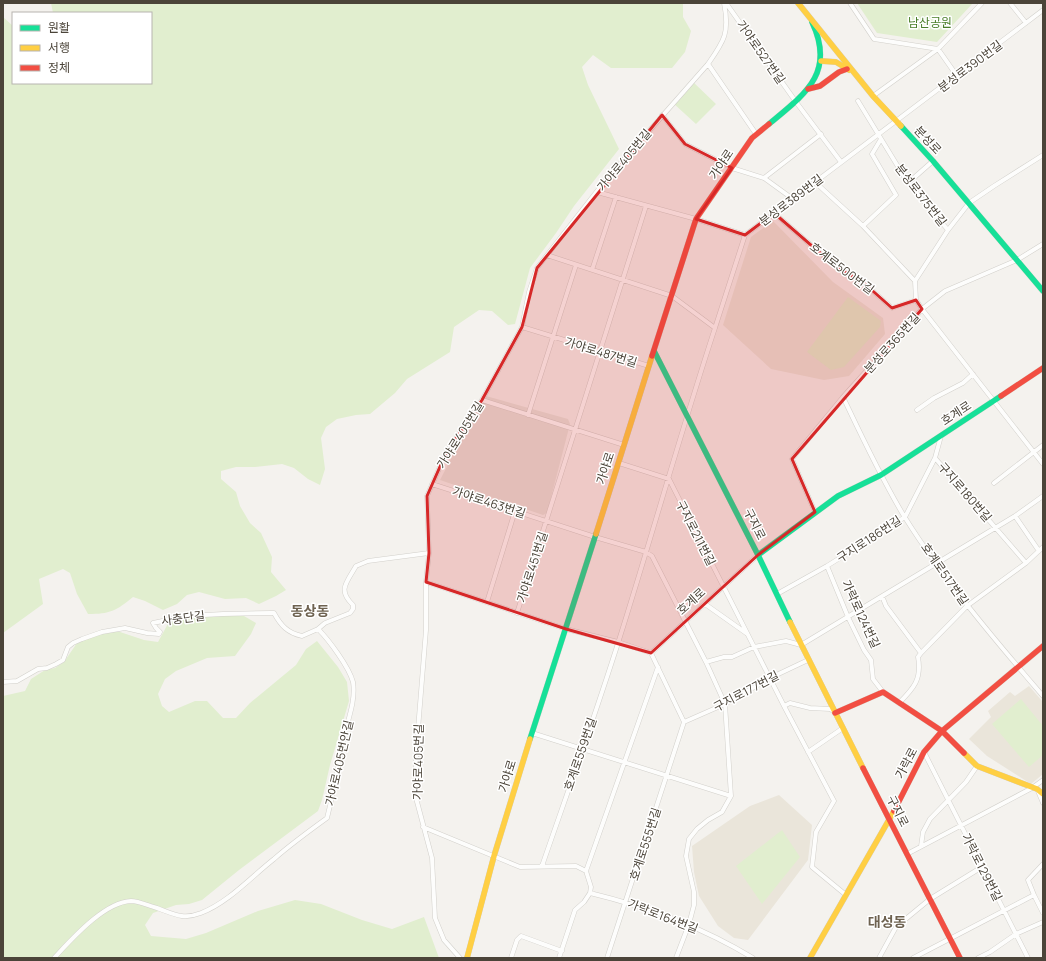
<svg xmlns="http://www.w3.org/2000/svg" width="1046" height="961" viewBox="0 0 1046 961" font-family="Manrope,'Noto Sans KR',sans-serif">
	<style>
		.residential { fill: #e7e4dc }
		.education { fill: #eae5da }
		.green { fill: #e1eecf }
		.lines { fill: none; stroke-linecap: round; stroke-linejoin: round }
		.street-casing { stroke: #d2d0cb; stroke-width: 5 }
		.fast-casing { stroke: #d3cfc5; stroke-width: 6 }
		.slow-casing { stroke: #d3cfc5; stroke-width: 6 }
		.jam-casing { stroke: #d3cfc5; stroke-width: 6 }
		.street { stroke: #fdfdfc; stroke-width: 4 }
		.fast { stroke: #16e098; stroke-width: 5.5 }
		.slow { stroke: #ffcf43; stroke-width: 5.5 }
		.jam { stroke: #f24e42; stroke-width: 5.5 }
		.marked { fill: #d62828; fill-opacity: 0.2; stroke: #d62828; stroke-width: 3; stroke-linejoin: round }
		.labels { text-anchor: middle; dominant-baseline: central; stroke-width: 3; stroke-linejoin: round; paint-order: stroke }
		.park-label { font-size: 12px; fill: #4a7f2a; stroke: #fff }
		.street-label { font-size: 12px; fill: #4b4439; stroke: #fff }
		.quarter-label { font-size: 14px; font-weight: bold; fill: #6e6250; stroke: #fff }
	</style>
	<rect width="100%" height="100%" fill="#f4f2ee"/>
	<!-- residential -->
	<path class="residential" d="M486 396 568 419 570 424 547 513 543 515 440 480 482 399Z"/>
	<!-- education -->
	<path class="education" d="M773 221 833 282 883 318 885 334 849 376 824 380 771 369 723 325 751 237Z
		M1029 686 1043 702V774L1031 784 987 756 969 739 991 717 988 711 1010 692 1015 696Z
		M779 795 812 825 808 860 748 940 734 938 718 926 699 896 694 872 692 846 750 806Z"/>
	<!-- green -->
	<path class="green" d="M51 3H683V17L691 31 685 52 672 68H611L593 55 582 67 588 85 619 149 574 206 556 233 530 268 515 324 508 325 492 311 479 310 454 327 450 352 407 379 395 393 370 414 356 415 337 419 326 427 321 438 325 469 320 485 308 479 294 468 282 464 255 467H236L221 471V479L236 492 240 506 250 523 261 533 272 557 271 572 286 590 276 596 259 604 246 598 225 599 199 592 187 595 177 604 163 610 145 601 133 597C116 611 110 614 88 614L77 594 70 573 63 569 39 579 43 604 3 633V17L13 26V83H151V13H53Z
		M857 3H973L937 42 877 33Z
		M692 81 716 104 696 124 673 103Z
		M848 297 881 321 880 327 844 367 831 370 807 352Z
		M219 615 244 616 256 623 251 634 235 656 207 658 176 671 165 679 158 694 162 706 169 712 195 701H207L223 718H236L250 703 296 665 306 649 317 641 338 667 347 682 349 701 330 765 322 800 318 811 239 870 202 900 189 904 176 905 153 913 145 925 151 936 186 939 206 933 258 911 295 900 321 904 362 920 392 929 424 917 439 958H3V696L25 691 31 679 45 670 55 668 64 662 77 643 92 636 111 629 144 640 158 642 170 620 188 617Z
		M1021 699 1043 726V755L1029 767 992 724Z
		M782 830 800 857 762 904 736 866Z"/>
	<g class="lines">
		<defs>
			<path id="street" d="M726 3 796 102 841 162
				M850 3 874 39 938 49 957 76
				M1010 3 1026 23
				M708 64 756 134
				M873 96 938 49 982 3
				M858 101 908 183 948 230
				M662 115 685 144 732 168 764 178 793 199
				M764 178 821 134
				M816 183 863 226 915 281 916 300 922 309 1043 464
				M908 183 933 161
				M597 192 696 219 745 235 1043 10
				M774 213 834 265 865 284 892 308 916 300
				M863 226 896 195 872 154 881 139
				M592 270 616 197
				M915 281 948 230 969 203 994 186 1043 155
				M522 327 649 366
				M715 328 745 235
				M843 397C862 437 881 478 904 516 944 580 994 639 1043 696
				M482 400 624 445
				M917 410 934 398 963 383 973 374
				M528 415 576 265
				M935 458 1026 563
				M619 463 669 479 784 706 834 801 816 832 812 867 846 895
				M994 483 1043 445
				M432 484 595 537 646 552 652 556 706 662 725 704 731 796 722 812 708 820 697 829 689 839 686 856 694 892V905L689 924 676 958
				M815 512 792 459 843 397 922 309 945 291 1017 260 1043 244
				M1015 516 1039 551
				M827 566 848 617 864 650 871 660 873 679 883 692
				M426 582 566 629 618 642 651 653 758 555
				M777 594 827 566 905 517 935 458 941 436
				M882 596 886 606 921 653
				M487 602 515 511
				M705 604 746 633
				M517 613 646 206
				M706 662 724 657H732L754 647 786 641 801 645 1015 516 1043 496
				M3 682 17 681 38 669 47 668 56 664 63 660 68 647 73 643 82 639 102 632 125 628 147 633 159 634 160 632 156 628 153 623 186 616 223 614 271 613H274C281 626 288 633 302 636L318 629
				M899 703C914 688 922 679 918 657L921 653 967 606 1026 563 1043 547
				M784 706 790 703 810 708 830 709 835 712
				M684 722 725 704 770 678 808 660
				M532 733 731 796
				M808 752 843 728
				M924 752 1028 958
				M1038 791 1043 803
				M423 827 520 867 576 866 586 871 591 887 590 893 584 902 575 910 559 958
				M921 846 923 832 930 819 966 782 977 766
				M907 854 1032 788 1043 780
				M542 866C568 791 595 716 619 640 652 536 681 431 715 328L672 296 547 255
				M586 871 658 667
				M590 893C648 907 702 927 753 958
				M1034 895 1043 913
				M54 958C71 940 104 902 131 901 139 901 149 906 157 908 174 914 183 920 201 913 229 902 251 877 274 859 291 844 309 831 327 818 334 791 338 763 344 737 348 719 356 700 353 682 349 667 329 640 318 629L325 623 350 613 353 609V605C337 590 347 582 356 566L368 561 429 553
				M460 958 444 940 435 918 432 858 416 798V754L426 630V582L429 553 427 496 446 453 482 400 522 327 529 292 537 268 605 181 708 64C724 41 730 33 724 3
				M511 958 517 940 521 936 562 951
				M607 958 684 722 651 653
				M879 958 896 927 930 899 982 867
				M913 958 1034 895 1028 880 1043 864
				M978 958 990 952 1016 934 1043 922"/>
			<path id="fast" d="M769 124C805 94 836 73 812 22
				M901 126 933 161 1043 291
				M654 351 758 555 790 622
				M758 555 838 496 881 475 1001 396
				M530 739 596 534"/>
			<path id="slow" d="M798 3 873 96 901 126
				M821 61 836 62 849 70
				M596 534 652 356
				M790 622 863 768
				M964 753 977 766 1037 789 1043 794
				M467 958 494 856 530 739
				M810 958 894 811"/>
			<path id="jam" d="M808 89 820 86 839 72 847 69
				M652 356 696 219 752 138 769 124
				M1001 396 1043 368
				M835 713 883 692 942 731 964 753
				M863 768 960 958
				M894 811 924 752 942 731 1043 646"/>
		</defs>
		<!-- street casing -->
		<use href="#street" class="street-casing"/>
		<!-- fast casing -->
		<use href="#fast" class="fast-casing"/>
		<!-- slow casing -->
		<use href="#slow" class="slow-casing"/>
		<!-- jam casing -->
		<use href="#jam" class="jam-casing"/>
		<!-- street -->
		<use href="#street" class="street"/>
		<!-- fast -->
		<use href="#fast" class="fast"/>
		<!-- slow -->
		<use href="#slow" class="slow"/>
		<!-- jam -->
		<use href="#jam" class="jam"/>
	</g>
	<!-- marked area -->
	<path class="marked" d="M662 115 685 144 732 168 696 219 745 235 774 213 834 265 865 284 892 308 916 300 922 309 792 459 815 512 758 555 651 653 566 629 426 582 429 553 427 496 446 453 482 400 522 327 537 268Z"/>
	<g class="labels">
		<!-- park labels -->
		<g class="park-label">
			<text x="930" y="22">남산공원</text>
		</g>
		<!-- street labels -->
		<g class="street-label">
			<text transform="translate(761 52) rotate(55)">가야로527번길</text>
			<text transform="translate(970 66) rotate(-37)">분성로390번길</text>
			<text transform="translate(928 140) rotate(47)">분성로</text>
			<text transform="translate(624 160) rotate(-50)">가야로405번길</text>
			<text transform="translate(721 164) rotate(-56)">가야로</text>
			<text transform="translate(921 195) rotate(52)">분성로375번길</text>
			<text transform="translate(791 200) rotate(-37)">분성로389번길</text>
			<text transform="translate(842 268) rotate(37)">호계로500번길</text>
			<text transform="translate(892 343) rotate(-48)">분성로365번길</text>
			<text transform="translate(601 352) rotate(17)">가야로487번길</text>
			<text transform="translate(956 413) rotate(-33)">호계로</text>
			<text transform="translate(460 435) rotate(-58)">가야로405번길</text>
			<text transform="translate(605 468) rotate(-72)">가야로</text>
			<text transform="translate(965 492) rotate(49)">구지로180번길</text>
			<text transform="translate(489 502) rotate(18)">가야로463번길</text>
			<text transform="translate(755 524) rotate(63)">구지로</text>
			<text transform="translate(696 533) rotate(63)">구지로211번길</text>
			<text transform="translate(869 539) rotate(-33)">구지로186번길</text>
			<text transform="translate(532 567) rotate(-72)">가야로451번길</text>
			<text transform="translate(945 574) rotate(55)">호계로517번길</text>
			<text transform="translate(691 601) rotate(-42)">호계로</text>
			<text transform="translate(861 614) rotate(65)">가락로124번길</text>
			<text transform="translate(183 618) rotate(-7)">사충단길</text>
			<text transform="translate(746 691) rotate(-28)">구지로177번길</text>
			<text transform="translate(580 754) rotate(-71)">호계로559번길</text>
			<text transform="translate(418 762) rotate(-89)">가야로405번길</text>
			<text transform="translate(339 763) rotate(-77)">가야로405번안길</text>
			<text transform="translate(906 763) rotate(-62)">가락로</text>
			<text transform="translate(507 776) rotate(-73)">가야로</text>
			<text transform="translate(898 811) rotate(63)">구지로</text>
			<text transform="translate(645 844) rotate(-72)">호계로555번길</text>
			<text transform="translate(982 867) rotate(63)">가락로129번길</text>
			<text transform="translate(663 916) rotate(21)">가락로164번길</text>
		</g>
		<!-- quarter labels -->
		<g class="quarter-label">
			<text x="310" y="610">동상동</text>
			<text x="887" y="921">대성동</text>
		</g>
	</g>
	<!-- border -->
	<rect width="1046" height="961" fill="none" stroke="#4b4439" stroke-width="8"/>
	<!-- legend -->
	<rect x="12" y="12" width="140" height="72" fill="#ffffff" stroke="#b7b4b0"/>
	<rect x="20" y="25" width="20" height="6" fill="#16e098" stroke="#b7b4b0"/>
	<text x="48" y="32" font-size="12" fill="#4b4439">원활</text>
	<rect x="20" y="45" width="20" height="6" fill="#ffcf43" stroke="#b7b4b0"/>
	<text x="48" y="52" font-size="12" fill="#4b4439">서행</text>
	<rect x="20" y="65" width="20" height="6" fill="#f24e42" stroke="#b7b4b0"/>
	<text x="48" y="72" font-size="12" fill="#4b4439">정체</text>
</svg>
